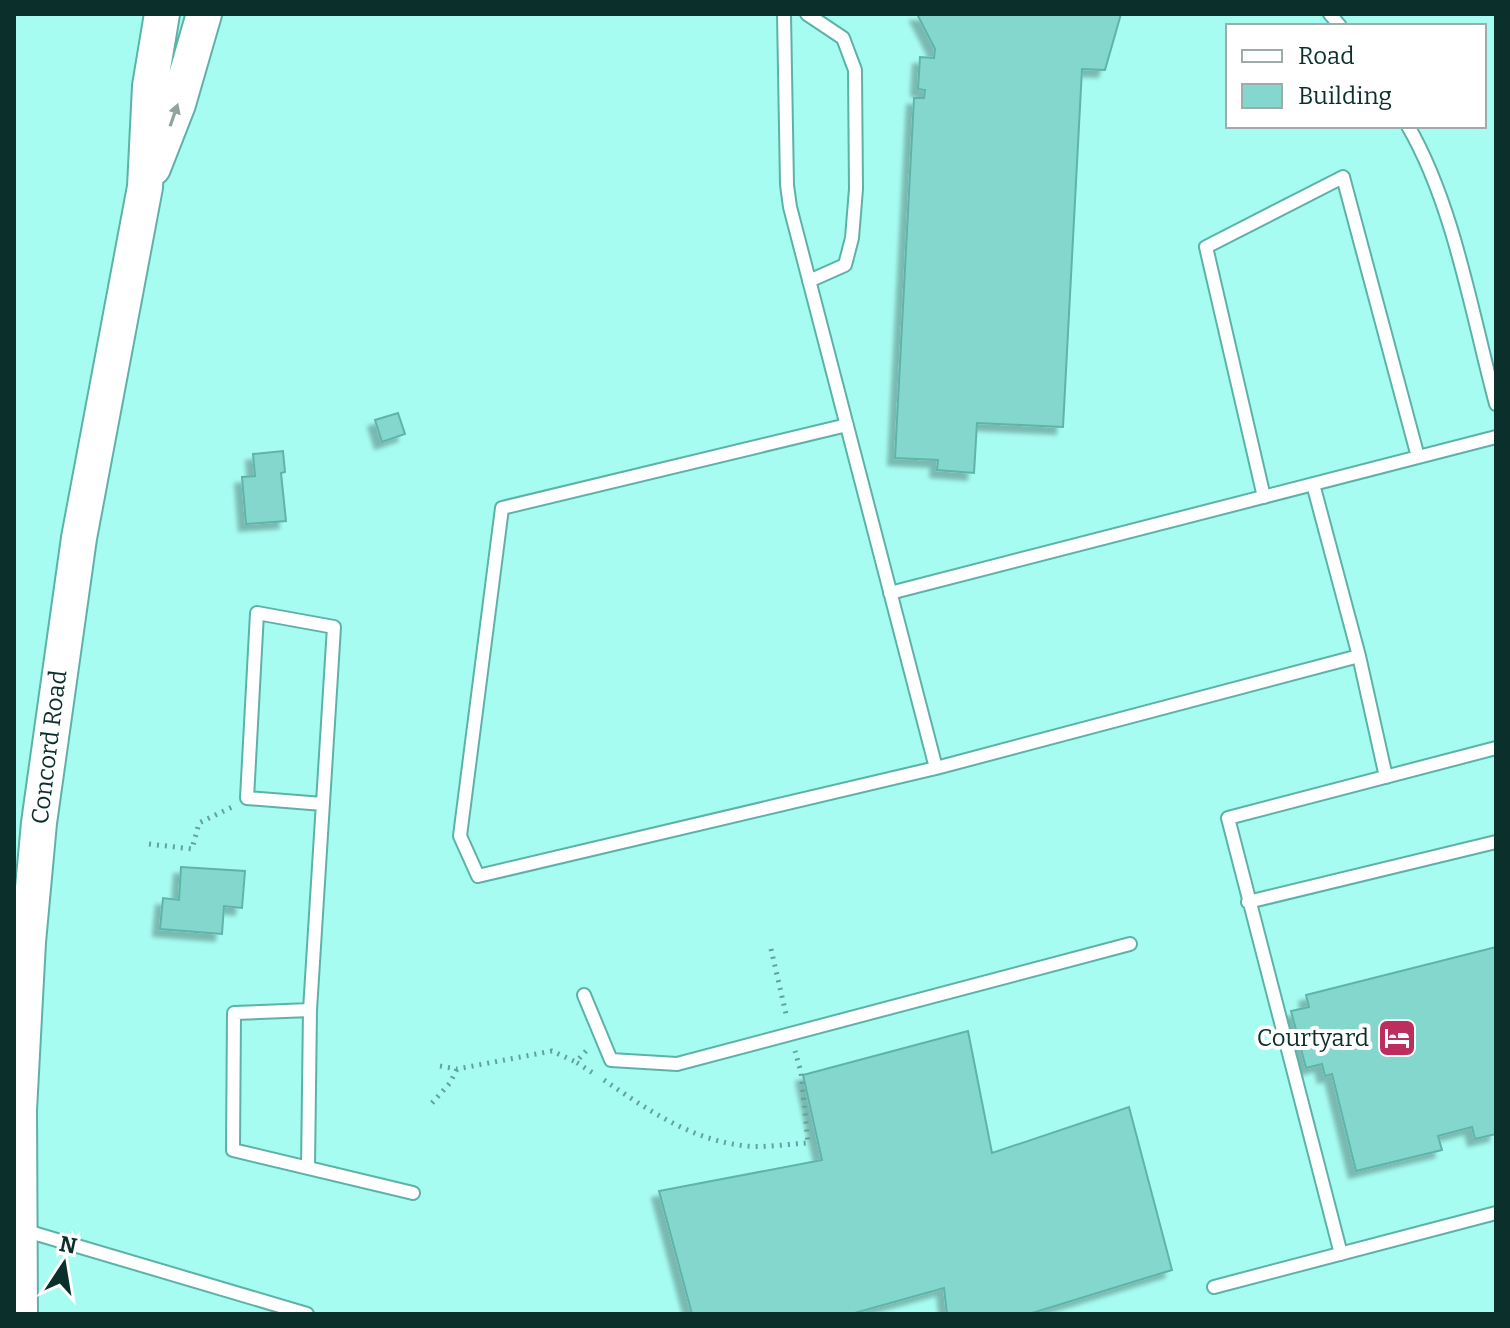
<svg xmlns="http://www.w3.org/2000/svg" width="1510" height="1328" viewBox="0 0 1510 1328" font-family="Bitter,serif">
	<style>
		.building { fill: #83d7cc; stroke: #5fb3a9; stroke-width: 2; filter: url(#shadow) }
		.lines { fill: none; stroke-linecap: round; stroke-linejoin: round }
		.service-casing { stroke: #5db2a8; stroke-width: 16 }
		.secondary-casing { stroke: #5db2a8; stroke-width: 38 }
		.path { stroke: #63a29b; stroke-width: 5; stroke-dasharray: 2 6; stroke-linecap: butt }
		.service { stroke: #fff; stroke-width: 12 }
		.secondary { stroke: #fff; stroke-width: 34 }
		.oneway { fill: #91a2a0 }
		.labels { text-anchor: middle; dominant-baseline: central; stroke-width: 8; stroke-linejoin: round; paint-order: stroke }
		.street-label { font-size: 24px; fill: #0b302c; stroke: #fff }
		.poi-label { font-size: 24px; fill: #0b302c; stroke: #fff; text-anchor: end }
	</style>
	<defs>
		<filter id="shadow"><feDropShadow dx="-7" dy="7" stdDeviation="2" flood-color="#0004"/></filter>
	</defs>
	<rect width="100%" height="100%" fill="#a7fcf1"/>
	<!-- building -->
	<path class="building" d="M917 14H1121L1105 70 1082 69 1063 427 977 423 974 473 937 470 938 460 895 458 914 98H924L925 90 918 89 920 57 934 58 935 49Z
		M398 413 405 434 382 442 375 420Z
		M283 451 285 472 281 473 286 521 246 524 242 477 255 476 253 454Z
		M181 867 245 871 242 908 224 906 222 934 160 929 163 898 179 900Z
		M1496 947V1134L1475 1139 1472 1127 1438 1136 1442 1150 1356 1171 1332 1074 1325 1076 1322 1064 1306 1068 1291 1011 1309 1007 1306 995Z
		M968 1031 992 1153 1129 1107 1172 1270 1029 1314H947L944 1288 851 1314H692L659 1191 822 1160 803 1075Z"/>
	<g class="lines">
		<defs>
			<path id="service" d="M784 14 787 185 790 207 936 768
				M807 14 843 38 855 70 856 189 852 238 845 265 809 281
				M1330 14 1340 26
				M1408 126C1454 205 1472 315 1496 404
				M847 425 502 508 460 836 478 876 936 768 1359 656 1313 484
				M1264 497 1206 247 1343 177 1418 457
				M890 593 1496 437
				M1359 656 1386 777
				M323 804 247 798 257 613 334 627 310 1010 234 1013 233 1150 413 1193
				M1248 902 1496 842
				M584 995 611 1060 677 1064 1130 944
				M308 1168 310 1010
				M23 1230 307 1314
				M1341 1254 1228 818 1496 748
				M1214 1287 1496 1213"/>
			<path id="secondary" d="M153 168 178 104 204 14
				M20 1314 19 1110 28 942 39 823 79 538 145 187 150 86 162 14"/>
		</defs>
		<!-- service casing -->
		<use href="#service" class="service-casing"/>
		<!-- secondary casing -->
		<use href="#secondary" class="secondary-casing"/>
		<!-- path -->
		<path class="path" d="M149 844 192 849 199 823 232 807
			M771 949 786 1014
			M586 1051 576 1062 596 1075
			M440 1066 457 1069 552 1051 576 1062
			M604 1080C645 1108 688 1138 739 1145 761 1149 786 1144 808 1143L801 1072 795 1051
			M432 1103 450 1083 457 1069"/>
		<!-- service -->
		<use href="#service" class="service"/>
		<!-- secondary -->
		<use href="#secondary" class="secondary"/>
	</g>
	<!-- one-way arrows -->
	<defs><path id="oneway-solid" d="M-6-.8H1V-3.2L6.5 0L1 3.2V.8H-6Z" transform="scale(2)"/></defs>
	<use class="oneway" href="#oneway-solid" transform="translate(174 115) rotate(-71)"/>
	<!-- icons -->
	<defs>
		<symbol id="hotel-square" viewBox="-11 -11 22 22"><rect x="-9" y="-9" width="18" height="18" rx="4" fill="#bb2e5e" stroke="#fff"/><path d="M-6-4.5h1.5V1H6V5H4.5V3h-9V5H-6ZM-4 0a1.8 1.8 0 1 1 3.6 0ZM.5 0V-2.5h3Q6-2.5 6 0Z" fill="#fff"/></symbol>
	</defs>
	<g fill-rule="evenodd">
		<use href="#hotel-square" x="1375" y="1016" width="44" height="44"/>
	</g>
	<g class="labels">
		<!-- street labels -->
		<g class="street-label">
			<text transform="translate(49 747) rotate(-83)">Concord Road</text>
		</g>
		<!-- poi labels -->
		<g class="poi-label">
			<text x="1369" y="1038">Courtyard</text>
		</g>
	</g>
	<!-- border -->
	<rect width="1510" height="1328" fill="none" stroke="#0b302c" stroke-width="32"/>
	<!-- legend -->
	<rect x="1226" y="24" width="260" height="104" fill="#ffffff" stroke="#9dacab" stroke-width="2"/>
	<rect x="1242" y="50" width="40" height="12" fill="#ffffff" stroke="#9dacab" stroke-width="2"/>
	<text x="1298" y="64" font-size="24" fill="#0b302c">Road</text>
	<rect x="1242" y="84" width="40" height="24" fill="#83d7cc" stroke="#9dacab" stroke-width="2"/>
	<text x="1298" y="104" font-size="24" fill="#0b302c">Building</text>
	<!-- north arrow -->
	<g transform="translate(64 1264) rotate(12)" stroke="#ffffff" stroke-width="6" paint-order="stroke">
	<path d="M0-6L14 30L0 20L-14 30Z" fill="#0b302c"/>
	<text y="-12" font-size="22" font-weight="bold" text-anchor="middle" fill="#0b302c">N</text>
	</g>
</svg>
